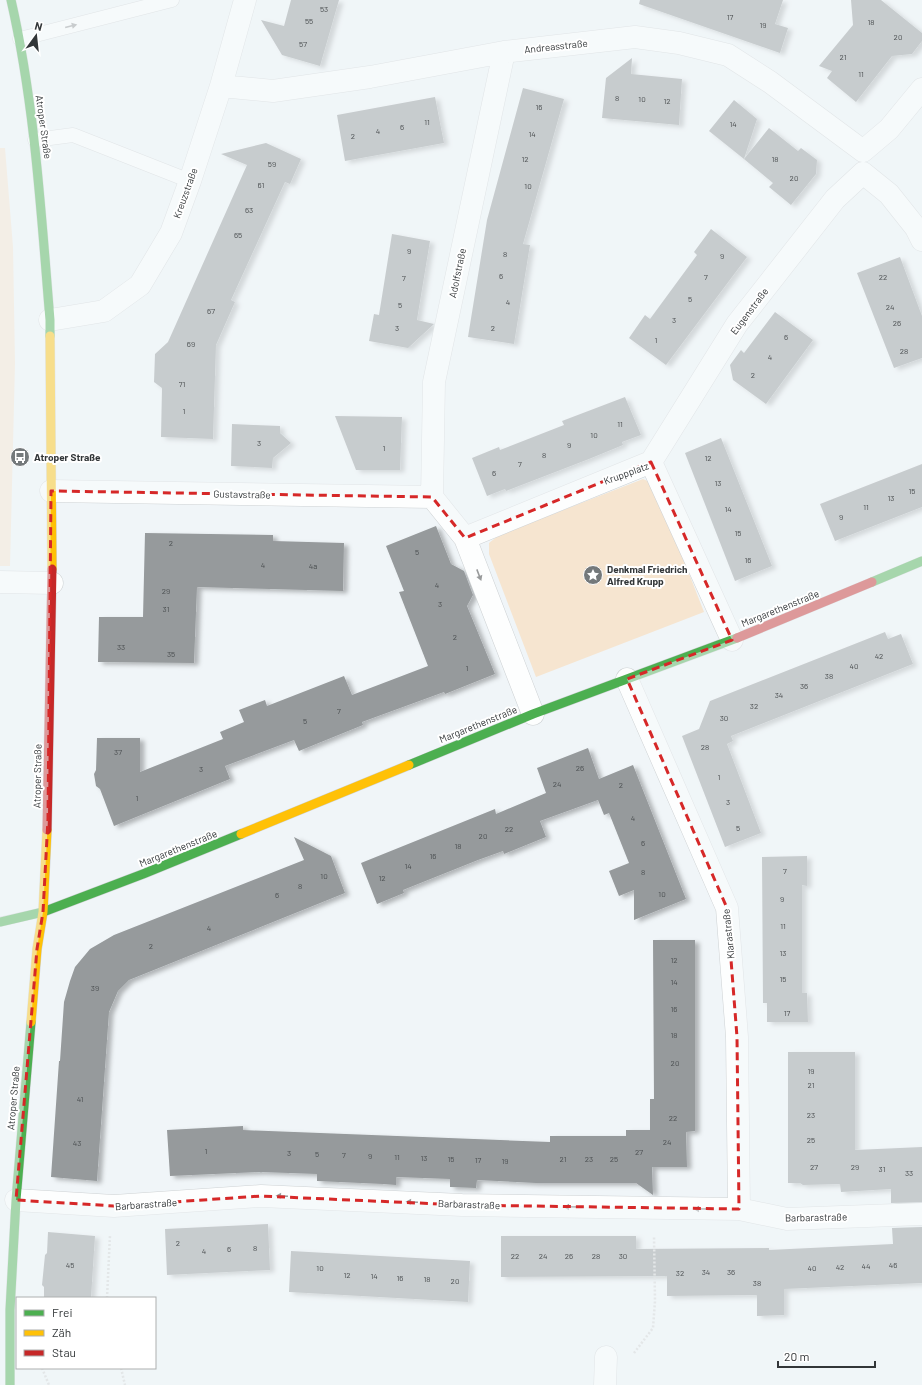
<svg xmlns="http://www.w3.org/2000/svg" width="922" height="1385" viewBox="0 0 922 1385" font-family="Barlow,sans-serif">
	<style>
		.green { fill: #f6e5d0 }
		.building { fill: #969a9c; filter: url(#shadow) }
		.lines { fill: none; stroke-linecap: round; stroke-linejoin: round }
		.lane-casing { stroke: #ced2d4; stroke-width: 15 }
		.street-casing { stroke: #ced2d4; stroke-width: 23 }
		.fast-casing { stroke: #ced2d4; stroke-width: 10 }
		.slow-casing { stroke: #ced2d4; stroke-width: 10 }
		.jam-casing { stroke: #ced2d4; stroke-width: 10 }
		.path { stroke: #d3d4d5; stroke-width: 2.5; stroke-dasharray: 2 2; stroke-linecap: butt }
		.lane { stroke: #fdfefe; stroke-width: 14 }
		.street { stroke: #fdfefe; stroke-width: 22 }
		.fast { stroke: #4caf50; stroke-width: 9 }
		.slow { stroke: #ffc107; stroke-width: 9 }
		.jam { stroke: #c62828; stroke-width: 9 }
		.oneway { fill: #989a9b }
		.marked { fill: none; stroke: #d62828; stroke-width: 3; stroke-dasharray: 8 5; stroke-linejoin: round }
		.labels { text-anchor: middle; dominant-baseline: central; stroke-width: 4; stroke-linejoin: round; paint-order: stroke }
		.number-label { font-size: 8px; fill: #4b4f51 }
		.street-label { font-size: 10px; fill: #323638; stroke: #fff }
		.poi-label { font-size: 10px; font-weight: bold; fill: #323638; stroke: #fff; text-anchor: start }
	</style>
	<defs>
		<filter id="shadow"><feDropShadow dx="4.5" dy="2.5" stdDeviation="2" flood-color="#0004"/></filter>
	</defs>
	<rect width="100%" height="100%" fill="#f0f5f8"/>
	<!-- green -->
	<path class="green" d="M0 148H5L13 247 15 363 10 566H0Z
		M643 479 654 484 704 612 536 677 489 554V543L499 535Z"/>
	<!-- building -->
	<path class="building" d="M291 0H339L320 66 282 55 261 20 284 26Z
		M640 0H783L775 24 788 28 780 53 639 4Z
		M851 0H881L922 33V41L912 54 892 56 856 102 827 78 832 71 819 66 853 25Z
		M632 58 631 74 682 79 679 125 602 118 606 78Z
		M523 88 564 99 523 244 530 245 514 344 468 337 487 220Z
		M435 97 444 143 345 161 337 115Z
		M734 100 757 119 744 159 709 131Z
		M769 128 798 151 801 148 817 160 816 174 791 205 769 187 773 183 744 159Z
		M266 143 301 159 290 184 285 182 231 300 235 302 216 345 213 439 161 437 162 388 154 382 155 354 168 342 247 165 221 154Z
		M711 229 747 257 666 365 629 338 645 315 650 319 697 255 694 252Z
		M392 234 430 241 417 320 434 324 408 348 369 341 374 314 379 315Z
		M900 257 922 316V358L894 368 857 273Z
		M775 312 813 340 766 404 733 380 730 365 741 350 744 353Z
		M625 397 641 435 622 442 623 445 589 459 506 491 505 489 487 496 472 458 499 447 500 450 564 425 562 421Z
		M335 416 402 417 400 470H356Z
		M232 424 280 426V433L291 443 273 458 272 468 231 466Z
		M721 438 772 566 735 581 685 453Z
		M922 464V507L835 541 820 504Z
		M436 526 451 564 464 571 473 595 467 606 495 674 445 694 444 692 362 722 363 725 299 751 294 740 225 766 230 779 114 826 100 789 96 786 94 774 96 770 97 738H140V772L223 739 220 732 244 722 239 710 265 700 267 706 344 676 352 695 428 666 399 592 404 591 386 546Z
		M145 533 273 535V541L344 543 343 591 197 587 194 663 98 662 99 617H143Z
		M885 632 888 639 901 634 913 664 731 736 733 741 727 744 761 833 725 847 682 736 699 729 710 701Z
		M588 748 599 779 633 765 686 899 634 920V890L619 896 609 871 629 863 609 813 604 815 598 800 540 821 546 837 504 854 503 851 478 860 403 890 404 893 377 904 361 863 495 809 496 814 546 793 537 768Z
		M294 837 331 856 345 893 129 980 118 991 109 1012 97 1181 51 1177 59 1061H60L64 1002 70 981 75 967 90 949 114 935 304 860Z
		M807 856V886L802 885V993H807L808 1022H767V1003H763L762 857Z
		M653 940H695V1131L686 1132 687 1167H652L653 1195 636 1183H536L477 1180 476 1188 450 1187V1179L396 1177V1185L383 1184 317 1181V1174L261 1172 170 1176 167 1130 243 1126V1130L550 1142V1136H626V1130H650V1099H654Z
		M788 1052H855V1150L922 1147V1202L891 1203V1189L841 1192 840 1184 803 1185 800 1183H788Z
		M268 1224 270 1270 167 1275 165 1229Z
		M922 1227V1283L784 1289V1315L757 1316V1295L667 1296V1276L501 1277V1236H636V1249L769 1248V1250L893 1244 892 1228Z
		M48 1232 95 1236 91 1298H44V1287L42 1285 45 1255 47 1253Z
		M291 1251 470 1261 468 1302 289 1292Z"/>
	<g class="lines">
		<defs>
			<path id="lane" d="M20 39 172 0
				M35 140 73 135 190 181"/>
			<path id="street" d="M221 86 273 91 370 77 504 52 635 37 679 43 728 55 770 82 863 151
				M863 151 889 129 922 89
				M863 173 889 194 916 228 922 240
				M50 320 104 311 140 285 171 233 190 181 221 86 245 0
				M651 462 737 324 835 199 863 173
				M51 491 432 497
				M432 497 434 382 504 52
				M432 497 465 538 533 714
				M465 538 651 462 732 640
				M0 582 52 583
				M627 679 727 908 737 1037 739 1209
				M16 1200 114 1206 261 1196 462 1205 739 1209 787 1219 922 1214
				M605 1385 606 1357"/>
			<path id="fast" d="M11 0C35 105 41 213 50 320V336
				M872 582 922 561
				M409 765 533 714 737 638
				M0 922 43 912 143 874 241 834
				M10 1385V1310L16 1200 31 1022"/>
			<path id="slow" d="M50 336 52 569
				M241 834 409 765
				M31 1022 37 949 43 912 47 830"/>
			<path id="jam" d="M737 638 872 582
				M47 830 52 569"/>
		</defs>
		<!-- lane casing -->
		<use href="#lane" class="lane-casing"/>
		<!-- street casing -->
		<use href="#street" class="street-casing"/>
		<!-- fast casing -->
		<use href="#fast" class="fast-casing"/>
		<!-- slow casing -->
		<use href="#slow" class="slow-casing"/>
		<!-- jam casing -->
		<use href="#jam" class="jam-casing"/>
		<!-- path -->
		<path class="path" d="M107 1298 110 1235
			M634 1353 653 1328 655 1301 654 1236
			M42 1368 49 1385
			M121 1368 125 1385"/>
		<!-- lane -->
		<use href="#lane" class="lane"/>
		<!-- street -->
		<use href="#street" class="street"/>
		<!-- fast -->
		<use href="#fast" class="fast"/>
		<!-- slow -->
		<use href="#slow" class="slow"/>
		<!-- jam -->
		<use href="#jam" class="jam"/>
	</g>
	<!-- one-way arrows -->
	<defs><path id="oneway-solid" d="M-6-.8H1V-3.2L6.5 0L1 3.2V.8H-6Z"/></defs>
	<g class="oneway">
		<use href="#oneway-solid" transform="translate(71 26) rotate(-14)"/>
		<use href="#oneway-solid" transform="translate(479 575) rotate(69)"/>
		<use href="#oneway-solid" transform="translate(282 1196) rotate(-177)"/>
		<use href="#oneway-solid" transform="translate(412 1202) rotate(-177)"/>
		<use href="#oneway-solid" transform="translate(570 1207) rotate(-179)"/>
		<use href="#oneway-solid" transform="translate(700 1209) rotate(-179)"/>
	</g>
	<!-- marked area -->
	<path d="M0 0H922V1385H0ZM651 462 732 640 627 679 727 908 737 1037 739 1209 462 1205 261 1196 114 1206 16 1200 37 949 43 912 48 819 51 491 432 497 465 538Z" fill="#f0f5f8" fill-opacity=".55" fill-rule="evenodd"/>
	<path class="marked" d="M651 462 732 640 627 679 727 908 737 1037 739 1209 462 1205 261 1196 114 1206 16 1200 37 949 43 912 48 819 51 491 432 497 465 538Z"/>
	<!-- icons -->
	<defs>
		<symbol id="bus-disc" viewBox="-11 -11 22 22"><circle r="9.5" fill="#74797b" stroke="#fff"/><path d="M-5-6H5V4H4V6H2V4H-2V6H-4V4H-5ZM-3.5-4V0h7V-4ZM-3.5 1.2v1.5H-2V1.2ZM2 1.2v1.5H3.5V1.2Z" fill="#fff"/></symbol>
		<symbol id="sight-disc" viewBox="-11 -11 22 22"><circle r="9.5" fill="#74797b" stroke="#fff"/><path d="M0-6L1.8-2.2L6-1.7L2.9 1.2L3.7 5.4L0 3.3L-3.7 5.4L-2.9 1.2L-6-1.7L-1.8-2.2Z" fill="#fff"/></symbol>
	</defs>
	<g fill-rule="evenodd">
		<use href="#bus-disc" x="9" y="446" width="22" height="22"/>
		<use href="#sight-disc" x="582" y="564" width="22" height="22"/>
	</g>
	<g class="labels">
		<!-- number labels -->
		<g class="number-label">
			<text x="324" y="9">53</text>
			<text x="730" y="17">17</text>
			<text x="309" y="21">55</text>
			<text x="871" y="22">18</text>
			<text x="763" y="25">19</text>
			<text x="898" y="37">20</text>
			<text x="303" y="44">57</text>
			<text x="843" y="57">21</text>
			<text x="861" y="74">11</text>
			<text x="617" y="98">8</text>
			<text x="642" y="99">10</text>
			<text x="667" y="101">12</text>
			<text x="539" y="107">16</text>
			<text x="427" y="122">11</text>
			<text x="733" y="124">14</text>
			<text x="402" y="127">6</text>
			<text x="378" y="131">4</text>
			<text x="532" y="134">14</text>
			<text x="353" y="136">2</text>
			<text x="525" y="159">12</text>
			<text x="775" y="159">18</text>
			<text x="272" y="164">59</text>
			<text x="794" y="178">20</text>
			<text x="261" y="185">61</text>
			<text x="528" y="186">10</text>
			<text x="249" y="210">63</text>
			<text x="238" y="235">65</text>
			<text x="409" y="251">9</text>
			<text x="505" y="254">8</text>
			<text x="722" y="256">9</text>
			<text x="501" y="276">6</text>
			<text x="706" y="277">7</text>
			<text x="883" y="277">22</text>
			<text x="404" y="278">7</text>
			<text x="690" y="299">5</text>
			<text x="508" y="302">4</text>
			<text x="400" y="305">5</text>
			<text x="890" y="307">24</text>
			<text x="211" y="311">67</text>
			<text x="674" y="320">3</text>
			<text x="897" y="323">26</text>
			<text x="397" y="328">3</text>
			<text x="493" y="328">2</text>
			<text x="786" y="337">6</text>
			<text x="656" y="340">1</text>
			<text x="191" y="344">69</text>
			<text x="904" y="351">28</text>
			<text x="770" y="357">4</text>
			<text x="753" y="375">2</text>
			<text x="182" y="384">71</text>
			<text x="184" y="411">1</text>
			<text x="620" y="424">11</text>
			<text x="594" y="435">10</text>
			<text x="259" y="443">3</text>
			<text x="569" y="445">9</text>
			<text x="384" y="448">1</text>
			<text x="544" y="455">8</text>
			<text x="708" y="458">12</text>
			<text x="520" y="464">7</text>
			<text x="494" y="473">6</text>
			<text x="718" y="483">13</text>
			<text x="912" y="491">15</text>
			<text x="891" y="498">13</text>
			<text x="866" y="507">11</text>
			<text x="728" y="509">14</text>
			<text x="841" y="517">9</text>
			<text x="738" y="533">15</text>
			<text x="171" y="543">2</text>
			<text x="417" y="552">5</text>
			<text x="748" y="560">16</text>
			<text x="263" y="565">4</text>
			<text x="313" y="566">4a</text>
			<text x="437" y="585">4</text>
			<text x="166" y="591">29</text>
			<text x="440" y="604">3</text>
			<text x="166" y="609">31</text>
			<text x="455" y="637">2</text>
			<text x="121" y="647">33</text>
			<text x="171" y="654">35</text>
			<text x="879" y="656">42</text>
			<text x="854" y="666">40</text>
			<text x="467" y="668">1</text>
			<text x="829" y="676">38</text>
			<text x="804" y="686">36</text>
			<text x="779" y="695">34</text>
			<text x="754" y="706">32</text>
			<text x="339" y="711">7</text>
			<text x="724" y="718">30</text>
			<text x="305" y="721">5</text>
			<text x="705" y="747">28</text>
			<text x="118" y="752">37</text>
			<text x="580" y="768">26</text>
			<text x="201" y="769">3</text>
			<text x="719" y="777">1</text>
			<text x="557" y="784">24</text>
			<text x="621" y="785">2</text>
			<text x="137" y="798">1</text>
			<text x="728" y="802">3</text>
			<text x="633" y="818">4</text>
			<text x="738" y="828">5</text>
			<text x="509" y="829">22</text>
			<text x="483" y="836">20</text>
			<text x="643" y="843">6</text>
			<text x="458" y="846">18</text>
			<text x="433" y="856">16</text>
			<text x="408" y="866">14</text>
			<text x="785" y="871">7</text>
			<text x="643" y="872">8</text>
			<text x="324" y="876">10</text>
			<text x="382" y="878">12</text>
			<text x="300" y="886">8</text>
			<text x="662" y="894">10</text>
			<text x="277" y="895">6</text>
			<text x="782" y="899">9</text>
			<text x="783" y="926">11</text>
			<text x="209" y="928">4</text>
			<text x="151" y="946">2</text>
			<text x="783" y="953">13</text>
			<text x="674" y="960">12</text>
			<text x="783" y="979">15</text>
			<text x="674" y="982">14</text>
			<text x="95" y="988">39</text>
			<text x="674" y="1009">16</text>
			<text x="787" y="1013">17</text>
			<text x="674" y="1035">18</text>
			<text x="675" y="1063">20</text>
			<text x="811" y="1071">19</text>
			<text x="811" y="1085">21</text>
			<text x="80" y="1099">41</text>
			<text x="811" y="1115">23</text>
			<text x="673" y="1118">22</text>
			<text x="811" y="1140">25</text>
			<text x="667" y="1142">24</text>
			<text x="77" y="1143">43</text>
			<text x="206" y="1151">1</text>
			<text x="639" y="1152">27</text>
			<text x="289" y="1153">3</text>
			<text x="317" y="1154">5</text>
			<text x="344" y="1155">7</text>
			<text x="370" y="1156">9</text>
			<text x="397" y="1157">11</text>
			<text x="424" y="1158">13</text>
			<text x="451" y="1159">15</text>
			<text x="563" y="1159">21</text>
			<text x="589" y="1159">23</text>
			<text x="614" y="1159">25</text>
			<text x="478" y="1160">17</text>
			<text x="505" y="1161">19</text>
			<text x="814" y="1167">27</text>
			<text x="855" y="1167">29</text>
			<text x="882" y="1169">31</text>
			<text x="909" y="1173">33</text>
			<text x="178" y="1243">2</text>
			<text x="255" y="1248">8</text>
			<text x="229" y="1249">6</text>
			<text x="204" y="1251">4</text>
			<text x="515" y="1256">22</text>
			<text x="543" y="1256">24</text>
			<text x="569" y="1256">26</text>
			<text x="596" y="1256">28</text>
			<text x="623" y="1256">30</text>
			<text x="70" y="1265">45</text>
			<text x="893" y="1265">46</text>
			<text x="866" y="1266">44</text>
			<text x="840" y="1267">42</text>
			<text x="320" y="1268">10</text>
			<text x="812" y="1268">40</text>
			<text x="706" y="1272">34</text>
			<text x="731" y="1272">36</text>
			<text x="680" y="1273">32</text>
			<text x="347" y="1275">12</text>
			<text x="374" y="1276">14</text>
			<text x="400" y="1278">16</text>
			<text x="427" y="1279">18</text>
			<text x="455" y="1281">20</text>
			<text x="757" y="1283">38</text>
		</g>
		<!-- street labels -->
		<g class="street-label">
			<text transform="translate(556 46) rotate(-6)">Andreasstraße</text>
			<text transform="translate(44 127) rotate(82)">Atroper Straße</text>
			<text transform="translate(185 193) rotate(-70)">Kreuzstraße</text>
			<text transform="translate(457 273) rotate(-78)">Adolfstraße</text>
			<text transform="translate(749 311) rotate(-53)">Eugenstraße</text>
			<text transform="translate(626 473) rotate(-20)">Kruppplatz</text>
			<text transform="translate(242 494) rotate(1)">Gustavstraße</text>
			<text transform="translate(780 608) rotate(-22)">Margarethenstraße</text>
			<text transform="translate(478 724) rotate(-22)">Margarethenstraße</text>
			<text transform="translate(37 776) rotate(-89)">Atroper Straße</text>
			<text transform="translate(178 848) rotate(-22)">Margarethenstraße</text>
			<text transform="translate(728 934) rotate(-96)">Klarastraße</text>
			<text transform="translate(13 1098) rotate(-85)">Atroper Straße</text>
			<text transform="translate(146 1204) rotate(-4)">Barbarastraße</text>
			<text transform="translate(469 1204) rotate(2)">Barbarastraße</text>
			<text transform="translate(816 1217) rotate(-1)">Barbarastraße</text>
		</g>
		<!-- poi labels -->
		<g class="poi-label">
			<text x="34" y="457">Atroper Straße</text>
			<text x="607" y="569">Denkmal Friedrich<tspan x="607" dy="12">Alfred Krupp</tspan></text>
		</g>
	</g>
	<!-- legend -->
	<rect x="16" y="1297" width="140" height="72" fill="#ffffff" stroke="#adafaf"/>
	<rect x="24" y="1310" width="20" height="6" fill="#4caf50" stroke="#adafaf"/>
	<text x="52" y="1317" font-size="12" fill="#323638">Frei</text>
	<rect x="24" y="1330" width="20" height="6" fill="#ffc107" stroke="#adafaf"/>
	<text x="52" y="1337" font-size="12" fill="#323638">Zäh</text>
	<rect x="24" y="1350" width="20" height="6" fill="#c62828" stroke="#adafaf"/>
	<text x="52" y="1357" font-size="12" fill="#323638">Stau</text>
	<!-- north arrow -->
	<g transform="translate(36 36) rotate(15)" stroke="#ffffff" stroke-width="3" paint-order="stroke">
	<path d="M0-3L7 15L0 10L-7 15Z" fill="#323638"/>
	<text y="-6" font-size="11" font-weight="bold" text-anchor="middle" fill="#323638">N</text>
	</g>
	<!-- scale -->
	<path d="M778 1361v6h97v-6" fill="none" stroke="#323638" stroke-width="2"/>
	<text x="784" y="1361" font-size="12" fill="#323638" stroke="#ffffff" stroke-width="3" paint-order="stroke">20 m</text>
</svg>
